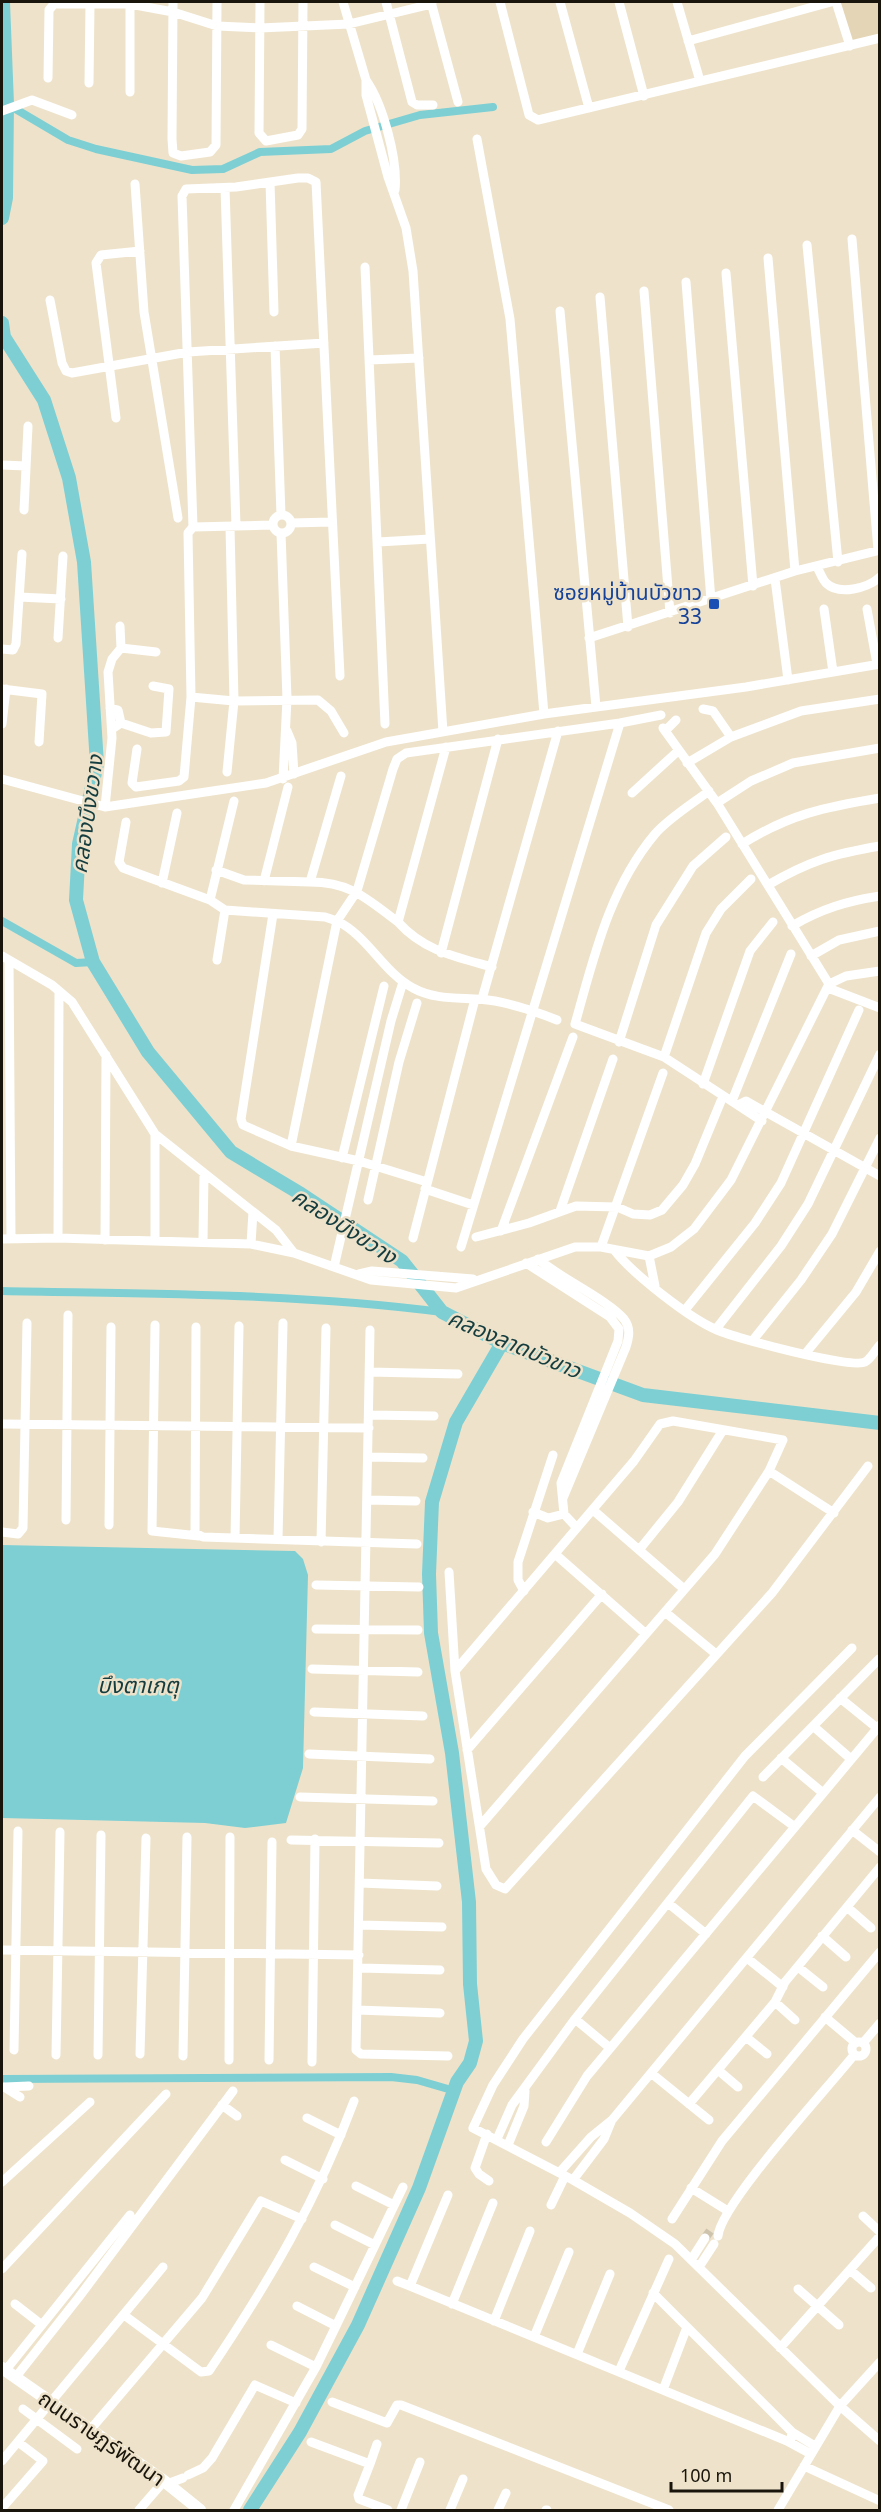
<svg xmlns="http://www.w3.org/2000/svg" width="881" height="2512" viewBox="0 0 881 2512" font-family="'Noto Sans','Noto Sans Thai',sans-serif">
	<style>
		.built { fill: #e4d5b6 }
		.water { fill: #7ecfd4 }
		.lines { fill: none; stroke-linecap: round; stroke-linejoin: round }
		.stream { stroke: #7ecfd4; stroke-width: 2 }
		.canal { stroke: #7ecfd4; stroke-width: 8 }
		.river { stroke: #7ecfd4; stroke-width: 14 }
		.street-tunnel { stroke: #cec4ae; stroke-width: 9; stroke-dasharray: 9 4.5; stroke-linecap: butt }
		.street { stroke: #fff; stroke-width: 9 }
		.secondary { stroke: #fff; stroke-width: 12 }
		.transit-dot { fill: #1a4fb4; stroke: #eee3ca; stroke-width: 2 }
		.labels { text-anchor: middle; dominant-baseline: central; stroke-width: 5; stroke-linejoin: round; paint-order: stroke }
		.transit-label { font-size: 21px; fill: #164399; stroke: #eee3ca; text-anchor: end }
		.street-label { font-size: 21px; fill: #19150c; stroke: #eee3ca }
		.water-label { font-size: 22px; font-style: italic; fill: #153d3f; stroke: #eee3ca }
	</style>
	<rect width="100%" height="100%" fill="#eee3ca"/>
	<!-- built -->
	<path class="built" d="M840 2H879V35L852 43Z"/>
	<!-- water -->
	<path class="water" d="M2 1545 295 1551 303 1559 308 1575 303 1768 286 1823 245 1828 205 1823 2 1818Z"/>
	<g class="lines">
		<!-- stream -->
		<path class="stream" d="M2 101 7 104"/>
		<!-- canal -->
		<path class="canal" d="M7 104 68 140 96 149 192 170 223 169 260 152 331 149 365 131 420 115 493 107
			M2 921 76 963 93 962
			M2 1291C149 1294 296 1293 442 1312
			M2 2079 391 2077 417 2080 455 2091"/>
		<!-- river -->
		<path class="river" d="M2 218 6 198 7 104 3 2
			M2 323 4 337 44 400 69 478 84 562 97 764 79 844 76 900 93 962 148 1052 231 1152 301 1194 402 1261 442 1312 502 1343 643 1395 880 1423
			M250 2510 300 2432 358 2325 419 2188 457 2082 470 2063 476 2041 470 1984 469 1902 452 1753 431 1633 429 1574 432 1502 456 1422 502 1343"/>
		<!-- street-tunnel -->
		<path class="street-tunnel" d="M705 2238 710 2231"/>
		<!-- street -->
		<path class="street" d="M173 2 172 139 173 153 181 156 210 152 216 145 217 2
			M260 2 259 133 266 141 298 135 302 129 303 2
			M343 2 366 80V95L388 177 406 228 413 271 443 732
			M386 2 412 102 417 105H433
			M431 2 458 102
			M500 2 529 115 538 120 880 38
			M560 2 589 108
			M619 2 644 96
			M677 2 700 81
			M836 2 850 46
			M688 41 831 2
			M48 78 49 10 54 4H130L173 12 217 26 260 28 349 24 432 4
			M366 80C383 104 398 160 395 190
			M89 83 90 4
			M130 92V2
			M2 111 32 100 72 115
			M477 139 510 319 544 714
			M270 182 274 312
			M135 184 144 312 178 518
			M225 188 236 526
			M852 239 878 550
			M807 245 838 562
			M768 258 795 571
			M365 267 385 724
			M726 273 753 586
			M686 282 711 600
			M644 291 670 613
			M600 297 628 627
			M50 300 62 363 66 371 72 373 188 352 324 343
			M560 311 596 707
			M275 346 281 515
			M369 360 419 358
			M116 418 96 263 101 255 140 251
			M2 465 26 466
			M24 510 28 426
			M273 524a9 9 0 1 1 18 0a9 9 0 1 1-18 0Z
			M291 523 332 522
			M193 527 273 525
			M281 533 287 699 283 779
			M378 542 430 539
			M817 567C820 572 822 579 826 583 839 596 868 588 880 577
			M775 579 788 680
			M19 597 61 599
			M824 609 833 672
			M867 609 877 664
			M120 626 121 648
			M58 638 63 556
			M589 638 795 571 880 550
			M2 649 13 650 16 644 22 554
			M2 689 42 694 39 742
			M191 697 234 701 318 700 331 711 344 733
			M110 708 118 710 121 723
			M703 709 713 711 731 737
			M2 724 6 689
			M663 728 717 803 829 984
			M112 729 121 723 151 733 166 732 169 689 153 686
			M287 731 292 743 294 774
			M665 731 676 720
			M137 749 132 783 136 787 179 781 184 777 191 697 188 533 193 527 182 196 186 189 236 187 298 178H308L316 182 340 676
			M687 763 731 737 801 711 880 699
			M227 772 234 701 230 527
			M2 779 105 807 266 783 386 742 544 714 746 687 880 664
			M709 791C692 804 669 818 655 834 609 889 594 957 575 1024L664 1057 762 1121
			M632 793 678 751
			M717 803 751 781 793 763 880 748
			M105 807 112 738 108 672 112 659 121 648 156 652
			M126 822 119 862 123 868 210 900 225 910 325 917 337 921 357 891 393 769 397 759 406 753 620 723 661 715
			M742 844C790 814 825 807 880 798
			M216 870 244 880 310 882 341 776
			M264 881 288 787
			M310 882C351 882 367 899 398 922L446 747
			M162 883 177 813
			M768 885C809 861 833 854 880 846
			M210 900 234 801
			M273 914 241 1119 243 1125 291 1146 359 1161 427 1182
			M398 922C424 951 456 957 492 967
			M792 926C821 909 847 901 880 896
			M441 953 498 739
			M2 956 52 985 72 1002 155 1134 276 1230 294 1253
			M811 956 839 940 880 931
			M9 960 11 1239
			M217 960 225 910
			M828 988 880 1008
			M482 999 558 731
			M619 1042 656 925 693 866 726 837
			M664 1057 706 933 721 909 751 879
			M703 1084 750 951 773 922
			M732 1101 791 954
			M740 1104 746 1101 880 1176
			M291 1146 337 921C368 936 384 973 413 988 438 1002 468 996 495 1001 516 1005 537 1012 557 1020
			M342 1158 384 986
			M425 1189 473 1205
			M368 1200 399 1062 417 1003
			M560 1211 613 1059
			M501 1231 573 1037
			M476 1237 529 1223 576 1206 617 1207 633 1214 650 1215 662 1210 683 1185 695 1164 721 1101
			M58 1238 59 991
			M413 1238 475 999
			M2 1239 58 1238 251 1244 294 1253 371 1280 456 1288 575 1247H601L649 1256 671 1247 694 1229 731 1180 829 984 846 976 880 971
			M105 1240 106 1055
			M155 1241V1134
			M203 1241 204 1174
			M251 1244 253 1212
			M461 1247 620 723
			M601 1247 663 1073
			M615 1251C633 1274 689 1318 717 1330 735 1338 851 1369 865 1362 871 1359 875 1350 880 1345
			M649 1256 655 1286
			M538 1259C560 1278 608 1300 624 1319 631 1328 629 1337 626 1347L563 1498
			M526 1263 610 1317 619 1329 618 1341 561 1483 564 1514 577 1528
			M334 1267 391 1021 403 982
			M359 1274 372 1271 473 1279
			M685 1310 755 1223 781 1183 859 1010
			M155 1325 152 1531 199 1536
			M196 1327 195 1533 203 1537 417 1544
			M716 1329 781 1246 808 1204 880 1054
			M370 1330 356 2050 361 2054 448 2056
			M753 1340 801 1280 832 1234 880 1138
			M805 1354 856 1292 880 1251
			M369 1372 458 1374
			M369 1415 434 1416
			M2 1424 369 1428
			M368 1457 423 1458
			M769 1471 834 1513
			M367 1500 416 1501
			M593 1510 684 1589
			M533 1512 548 1518 564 1514
			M66 1520 68 1315
			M109 1525 111 1327
			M2 1532 18 1534 23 1528 27 1323
			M235 1538 239 1326
			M278 1539 283 1323
			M321 1542 326 1328
			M639 1550 678 1502 723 1430
			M555 1554 646 1634
			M449 1572 455 1671 486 1869 496 1885 505 1889 772 1593 868 1466
			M316 1585 419 1587
			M524 1591 518 1580V1562L553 1455
			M665 1612 716 1654
			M316 1629 418 1630
			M852 1648 745 1756 523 2039 493 2085 473 2128 573 2180 630 2213 675 2244 840 2406 880 2441
			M312 1669 418 1672
			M455 1671 634 1461 660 1424 673 1421 783 1440 769 1471 715 1554 480 1826
			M840 1698 877 1728
			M314 1712 423 1716
			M813 1726 851 1759
			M467 1750 602 1594
			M309 1754 430 1759
			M781 1758 823 1793
			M763 1777 879 1659
			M300 1797 433 1801
			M852 1830 880 1852
			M291 1840 439 1843
			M360 1883 437 1886
			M668 1903 706 1934
			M847 1907 871 1928
			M359 1925 442 1927
			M822 1936 846 1957
			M2 1950 359 1955
			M747 1958 783 1987
			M798 1967 823 1987
			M359 1968 440 1970
			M775 2002 795 2020
			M357 2010 440 2013
			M825 2017 856 2043
			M575 2019 610 2048
			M746 2037 767 2054
			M852 2049a7 7 0 1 1 14 0a7 7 0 1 1-14 0Z
			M863 2043 880 2023
			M14 2050 18 1831
			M140 2054 146 1838
			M56 2055 60 1832
			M98 2055 101 1835
			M183 2056 187 1837
			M229 2060 230 1837
			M269 2060 272 1842
			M312 2062 315 1839
			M718 2070 738 2087
			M651 2073 709 2120
			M4 2087 20 2097
			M5 2087 29 2086
			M689 2104 775 2002 785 1982 880 1867
			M222 2105 237 2116
			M307 2118 341 2135
			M487 2134 475 2168 479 2174 489 2181
			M497 2139 512 2105 575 2019 753 1796 795 1827
			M546 2142 587 2076 880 1725
			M508 2145 524 2106 525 2091
			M285 2160 323 2179
			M559 2173 591 2137 612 2120 880 1797
			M573 2180 604 2139 611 2122
			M2 2182 90 2102
			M356 2186 394 2205
			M691 2188 728 2211
			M448 2195 410 2286 787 2441 791 2439 792 2432 653 2293
			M551 2205 565 2176
			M863 2216 880 2232
			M672 2219 722 2141 880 1952
			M335 2225 375 2245
			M718 2236C721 2203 828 2088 854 2055
			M691 2260 705 2238
			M314 2267 355 2287
			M699 2267 714 2244
			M2 2269 166 2094
			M850 2270 871 2288
			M397 2281 410 2286
			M798 2289 839 2325
			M15 2304 42 2325
			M452 2304 493 2203
			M124 2315 201 2372 209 2371C267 2285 318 2199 354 2101
			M494 2321 530 2231
			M336 2326 403 2187
			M534 2337 569 2252
			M271 2345 316 2367
			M780 2348 880 2236
			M577 2354 610 2274
			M5 2371 130 2215
			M619 2371 669 2259
			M15 2378 79 2297 233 2091
			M663 2390 687 2327
			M332 2402 387 2423 397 2405H401L669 2510
			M23 2409 77 2449
			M90 2430 202 2298 261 2201 302 2219
			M792 2432 815 2446
			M787 2441 811 2454
			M311 2442 370 2464 358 2495 359 2499 388 2510
			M2 2461 163 2267
			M370 2464 377 2444
			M804 2466 880 2501
			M188 2475 203 2468 212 2458 255 2385 296 2403
			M167 2484 183 2478
			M2 2508 43 2461 18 2442
			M139 2510 164 2481
			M234 2510 316 2367 336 2326 297 2306
			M401 2510 420 2462
			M450 2510 463 2479
			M498 2510 506 2493
			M546 2510H547
			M778 2510 840 2406 880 2362"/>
		<!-- secondary -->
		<path class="secondary" d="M2 2368 164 2481 200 2510"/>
	</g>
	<!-- markers -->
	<rect class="transit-dot" x="708" y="598" width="12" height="12" rx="3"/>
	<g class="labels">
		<!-- transit labels -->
		<g class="transit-label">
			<text x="702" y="592">ซอยหมู่บ้านบัวขาว<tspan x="702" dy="24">33</tspan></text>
		</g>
		<!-- street labels -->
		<g class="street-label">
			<text transform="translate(102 2438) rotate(35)">ถนนราษฏร์พัฒนา</text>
		</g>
		<!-- water labels -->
		<g class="water-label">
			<text transform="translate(86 814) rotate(-82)">คลองบึงขวาง</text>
			<text transform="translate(345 1225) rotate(33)">คลองบึงขวาง</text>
			<text transform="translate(515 1343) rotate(23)">คลองลาดบัวขาว</text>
			<text x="138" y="1684">บึงตาเกตุ</text>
		</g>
	</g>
	<!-- border -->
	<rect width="881" height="2512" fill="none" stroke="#19150c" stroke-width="6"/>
	<!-- scale -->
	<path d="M671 2482v9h111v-9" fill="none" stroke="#19150c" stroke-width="3"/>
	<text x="680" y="2482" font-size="18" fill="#19150c" stroke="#eee3ca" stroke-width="4.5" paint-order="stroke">100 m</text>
</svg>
